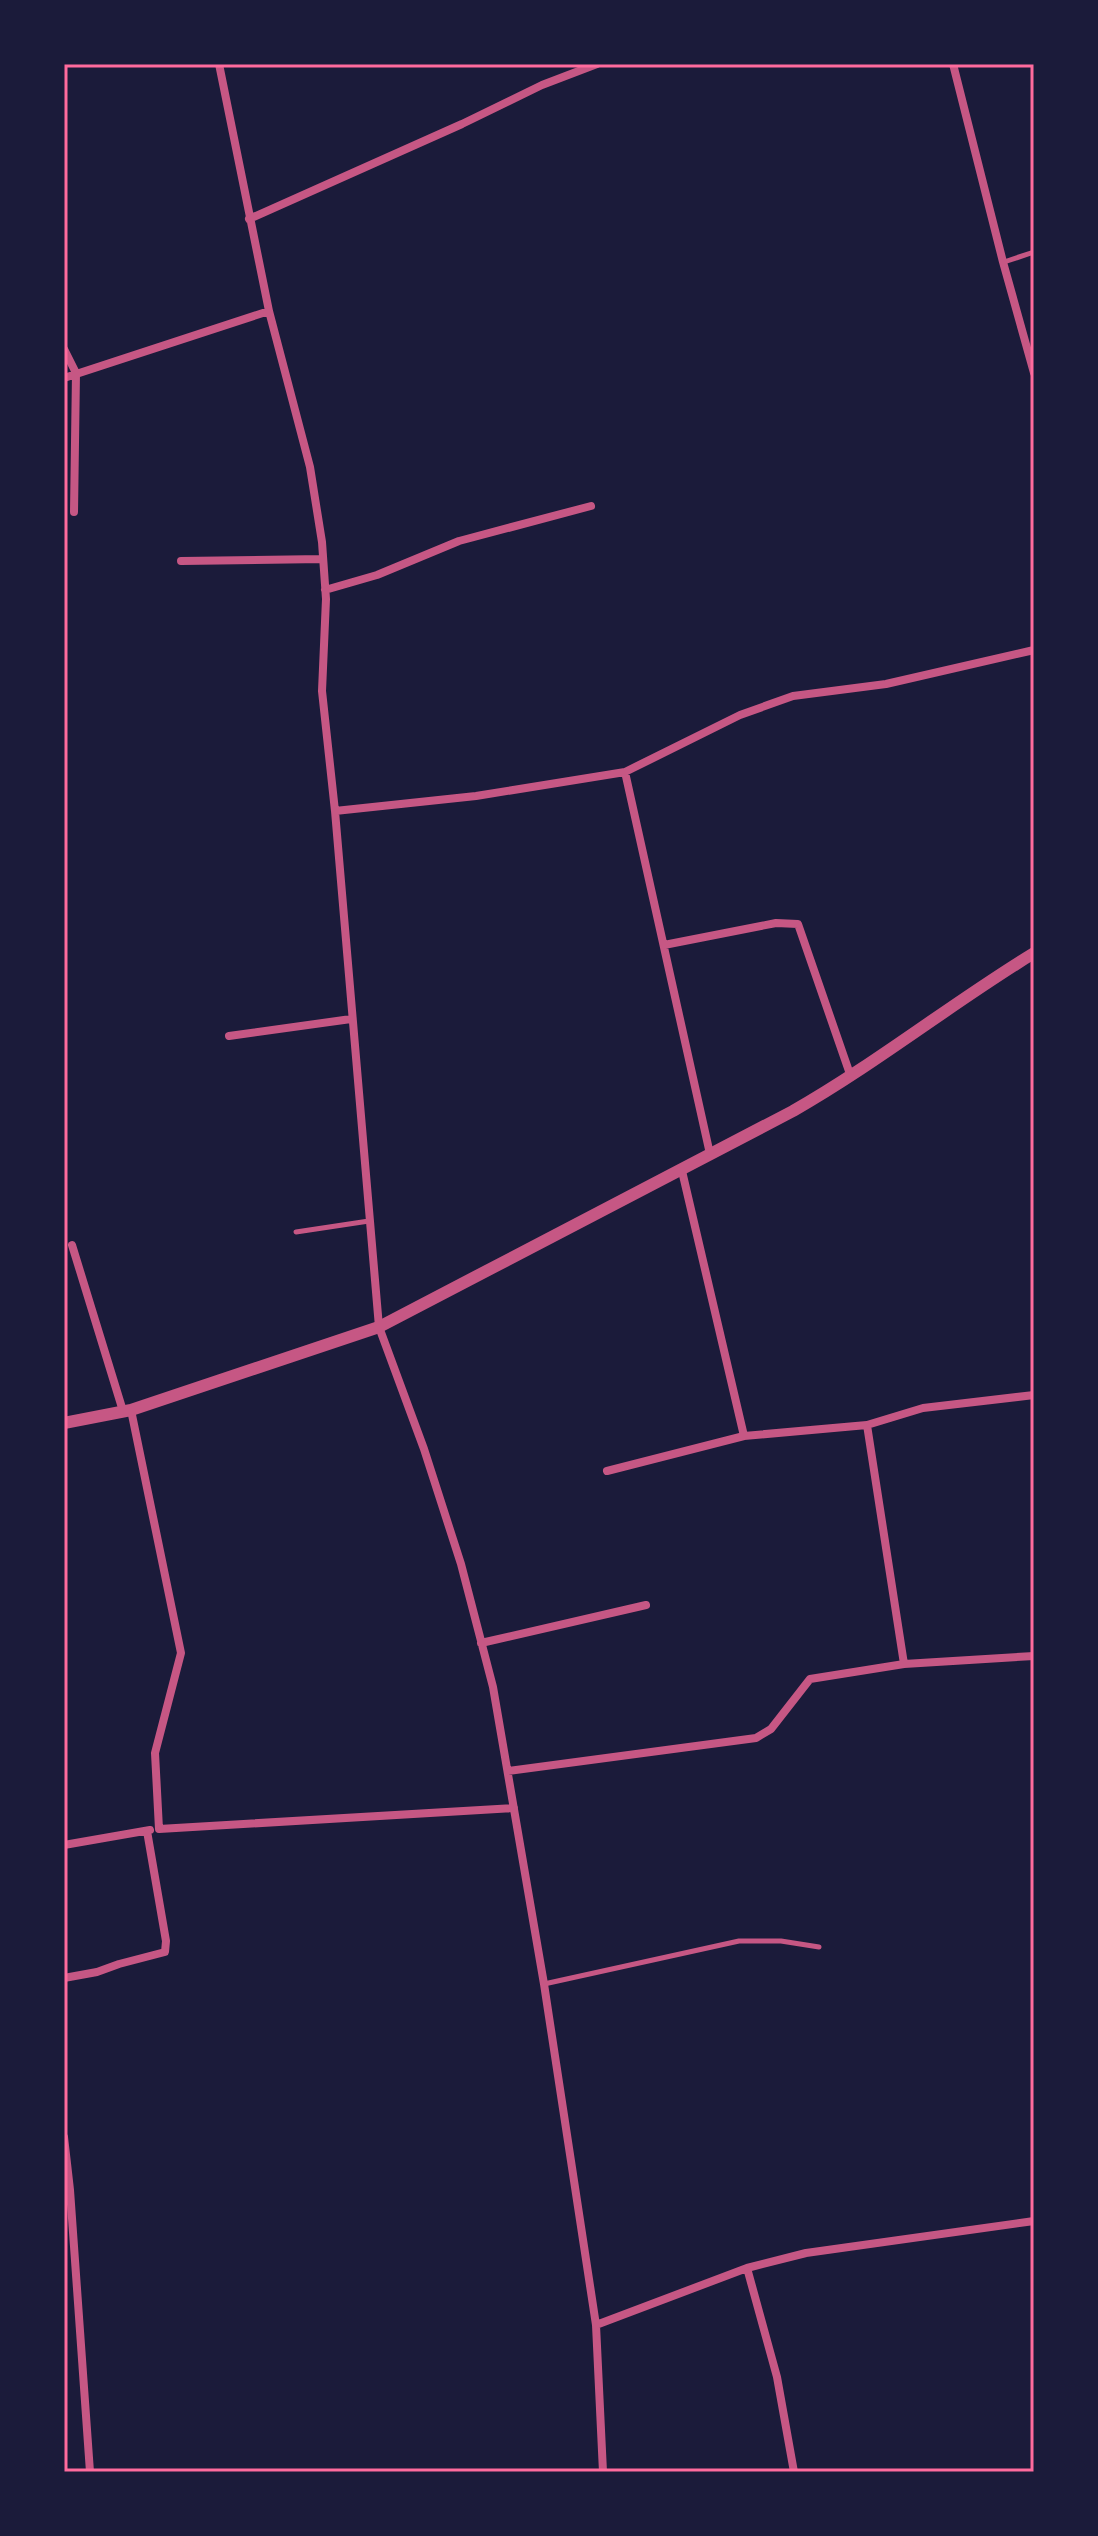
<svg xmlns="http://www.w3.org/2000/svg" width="1098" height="2536" viewBox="0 0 1098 2536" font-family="'Space Grotesk',sans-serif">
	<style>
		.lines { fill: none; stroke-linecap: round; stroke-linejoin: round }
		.service { stroke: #c65784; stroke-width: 5 }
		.minor { stroke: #c65784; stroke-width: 8 }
		.tertiary { stroke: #c65784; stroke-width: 12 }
		.neatline { fill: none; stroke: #ff6b9d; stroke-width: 3 }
	</style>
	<rect width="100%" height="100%" fill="#1b1b3a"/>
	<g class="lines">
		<!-- service -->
		<path class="service" d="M1004 262 1034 252
			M296 1232 369 1221
			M544 1984 739 1941H781L819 1947"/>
		<!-- minor -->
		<path class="minor" d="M219 64 269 311 310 467 322 542 326 599 322 691 335 811 379 1327 424 1449 461 1564 493 1687 544 1984 596 2325 603 2472
			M953 64 1003 262 1034 373
			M249 219 462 124 542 85 597 64
			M64 349 76 373 74 512
			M64 378 269 311
			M181 561 323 559
			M325 590 377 575 459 541 591 506
			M625 772 740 715 793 696 886 684 1034 650
			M335 811 476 796 625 772 710 1154
			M664 945 776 923 798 924 851 1077
			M229 1036 351 1019
			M682 1171 744 1436
			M72 1245 123 1411
			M131 1410 181 1653 155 1753 159 1829 514 1808
			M867 1425 923 1408 1034 1395
			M607 1471 744 1436 867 1425 904 1664 1034 1656
			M481 1643 646 1605
			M508 1771 756 1738 771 1729 810 1679 904 1664
			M64 1845 150 1830
			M64 1978 97 1972 119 1964 165 1952 166 1941 147 1831
			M64 2137 70 2190
			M64 2191 70 2190 90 2472
			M747 2268 777 2377 794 2472
			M596 2325 747 2268 806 2253 1034 2221"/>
		<!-- tertiary -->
		<path class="tertiary" d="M64 1423 131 1410 379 1327 793 1111C877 1063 952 1003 1034 953"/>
	</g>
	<!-- border -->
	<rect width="1098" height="2536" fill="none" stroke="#1b1b3a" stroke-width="132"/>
	<rect x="66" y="66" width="966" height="2404" class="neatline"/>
</svg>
